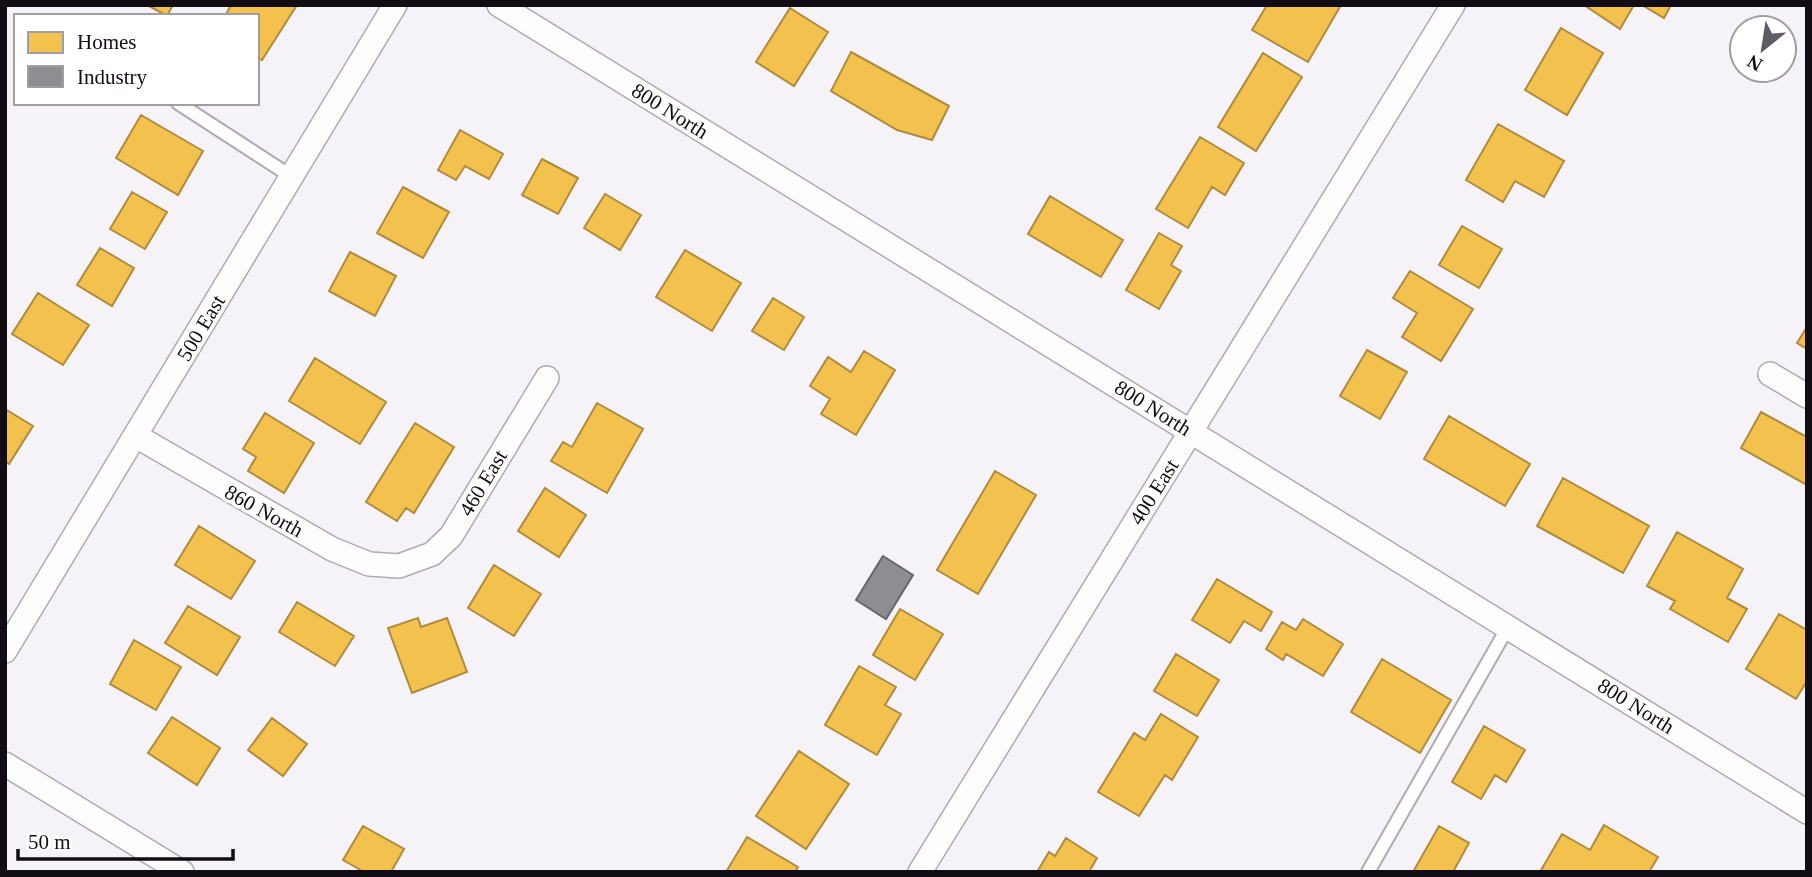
<svg xmlns="http://www.w3.org/2000/svg" width="1812" height="877" viewBox="0 0 1812 877" font-family="'Times New Roman',serif">
	<style>
		.homes { fill: #f2c14e; stroke: #af8b3d; stroke-width: 2 }
		.industry { fill: #8d8d92; stroke: #68666c; stroke-width: 2 }
		.lines { fill: none; stroke-linecap: round; stroke-linejoin: round }
		.service-casing { stroke: #afaab2; stroke-width: 16 }
		.minor-casing { stroke: #afaab2; stroke-width: 26 }
		.service { stroke: #fefdfe; stroke-width: 12 }
		.minor { stroke: #fefdfe; stroke-width: 23 }
		.labels { text-anchor: middle; dominant-baseline: central; stroke-width: 7; stroke-linejoin: round; paint-order: stroke }
		.street-label { font-size: 21px; fill: #120c15; stroke: #fff }
	</style>
	<rect width="100%" height="100%" fill="#f5f2f8"/>
	<!-- homes -->
	<path class="homes" d="M147 5H173L167 16Z
		M231 5H297L262 60 257 58V16H225Z
		M1267 5H1341L1308 62 1252 30Z
		M1584 5H1634L1620 29Z
		M1642 5H1671L1664 18Z
		M790 8 828 32 794 86 756 62Z
		M1561 28 1603 53 1567 115 1525 90Z
		M851 52 949 106 932 140 897 130 831 91Z
		M1263 53 1302 77 1256 151 1218 127Z
		M141 115 203 151 178 195 116 158Z
		M1498 124 1564 161 1544 197 1515 181 1503 202 1466 180Z
		M460 130 503 154 489 179 465 166 456 180 438 170Z
		M1200 137 1244 163 1225 195 1212 187 1188 228 1156 209Z
		M542 159 578 178 558 214 522 195Z
		M403 187 449 212 423 258 377 233Z
		M132 192 167 212 145 249 110 229Z
		M605 194 641 215 620 250 584 228Z
		M1050 196 1123 240 1101 277 1028 234Z
		M1462 226 1502 249 1479 288 1439 265Z
		M1159 233 1182 246 1171 265 1181 271 1159 309 1126 290Z
		M100 248 134 268 112 306 77 285Z
		M685 250 741 283 712 331 656 297Z
		M350 252 396 276 375 316 329 291Z
		M1410 271 1473 309 1441 361 1402 337 1417 313 1393 298Z
		M38 293 89 325 63 365 12 334Z
		M773 298 804 317 784 350 752 331Z
		M1807 327V349L1797 343Z
		M1367 350 1407 372 1380 419 1340 396Z
		M864 351 895 370 856 435 821 414 830 399 810 386 828 357 851 372Z
		M315 358 386 402 360 444 289 401Z
		M597 403 643 429 607 493 551 461 563 442 572 447Z
		M5 409 33 426 9 464 5 461Z
		M1761 412 1807 437V485L1741 448Z
		M265 413 314 443 284 493 248 471 256 457 243 449Z
		M1449 416 1530 464 1505 506 1424 459Z
		M415 423 454 447 414 513 406 508 397 521 366 502Z
		M995 471 1036 495 978 594 937 570Z
		M1563 478 1649 526 1623 573 1537 526Z
		M545 488 586 515 559 557 518 531Z
		M199 526 255 561 231 599 175 565Z
		M1677 532 1743 569 1727 598 1747 609 1728 642 1670 609 1675 601 1647 586Z
		M494 565 541 594 514 636 468 608Z
		M1217 579 1272 612 1261 631 1244 621 1230 643 1192 620Z
		M297 602 354 636 335 666 279 632Z
		M188 606 240 637 217 675 165 643Z
		M900 609 943 634 915 680 873 655Z
		M1779 614 1807 630V681L1796 699 1746 669Z
		M418 618 421 627 447 618 467 672 412 693 388 628Z
		M1303 619 1343 644 1323 676 1286 654 1283 660 1266 649 1282 622 1296 630Z
		M134 640 181 667 156 710 110 684Z
		M1176 654 1219 680 1197 716 1154 691Z
		M1382 659 1451 700 1420 753 1351 712Z
		M859 666 896 687 885 705 901 714 877 755 825 725Z
		M1161 714 1198 737 1172 780 1165 775 1139 816 1098 792 1134 733 1145 740Z
		M172 717 220 748 197 785 148 753Z
		M272 718 307 744 283 776 248 750Z
		M1484 726 1525 750 1506 782 1495 775 1481 799 1452 782Z
		M799 751 849 784 806 849 756 816Z
		M1604 825 1658 857 1649 872H1540L1562 834 1590 850Z
		M363 826 404 849 391 872H364L343 860Z
		M1439 826 1469 843 1453 872H1413Z
		M747 837 798 867 795 872H726Z
		M1066 838 1097 858 1089 872H1037L1049 852 1055 856Z"/>
	<!-- industry -->
	<path class="industry" d="M883 556 913 575 886 619 856 600Z"/>
	<g class="lines">
		<defs>
			<path id="service" d="M178 103 292 177
				M1368 872 1508 627"/>
			<path id="minor" d="M499 5 1807 812
				M1770 374 1807 396
				M136 436 332 549 369 564 399 566 432 554 451 536 547 378
				M5 651 395 5
				M5 764 182 872
				M920 872 1453 5"/>
		</defs>
		<!-- service casing -->
		<use href="#service" class="service-casing"/>
		<!-- minor casing -->
		<use href="#minor" class="minor-casing"/>
		<!-- service -->
		<use href="#service" class="service"/>
		<!-- minor -->
		<use href="#minor" class="minor"/>
	</g>
	<g class="labels">
		<!-- street labels -->
		<g class="street-label">
			<text transform="translate(670 111) rotate(32)">800 North</text>
			<text transform="translate(201 328) rotate(-59)">500 East</text>
			<text transform="translate(1153 408) rotate(32)">800 North</text>
			<text transform="translate(483 483) rotate(-59)">460 East</text>
			<text transform="translate(1154 492) rotate(-58)">400 East</text>
			<text transform="translate(264 511) rotate(29)">860 North</text>
			<text transform="translate(1636 706) rotate(32)">800 North</text>
		</g>
	</g>
	<!-- border -->
	<rect width="1812" height="877" fill="none" stroke="#120c15" stroke-width="14"/>
	<!-- legend -->
	<rect x="14" y="14" width="245" height="91" fill="#ffffff" stroke="#a09ea1" stroke-width="2"/>
	<rect x="28" y="32" width="35" height="21" fill="#f2c14e" stroke="#a09ea1" stroke-width="2"/>
	<text x="77" y="49" font-size="21" fill="#120c15">Homes</text>
	<rect x="28" y="66" width="35" height="21" fill="#8d8d92" stroke="#a09ea1" stroke-width="2"/>
	<text x="77" y="84" font-size="21" fill="#120c15">Industry</text>
	<!-- north arrow -->
	<g transform="translate(1763 49) rotate(210)"><circle r="33" fill="#ffffff" stroke="#a09ea1" stroke-width="2"/>
	<path d="M0-5L12 26L0 18L-12 26Z" fill="#615c64"/>
	<text y="-10" font-size="19" font-weight="bold" text-anchor="middle" fill="#120c15">N</text>
	</g>
	<!-- scale -->
	<path d="M18 849v10h215v-10" fill="none" stroke="#120c15" stroke-width="3.5"/>
	<text x="28" y="849" font-size="21" fill="#120c15" stroke="#ffffff" stroke-width="5" paint-order="stroke">50 m</text>
</svg>
